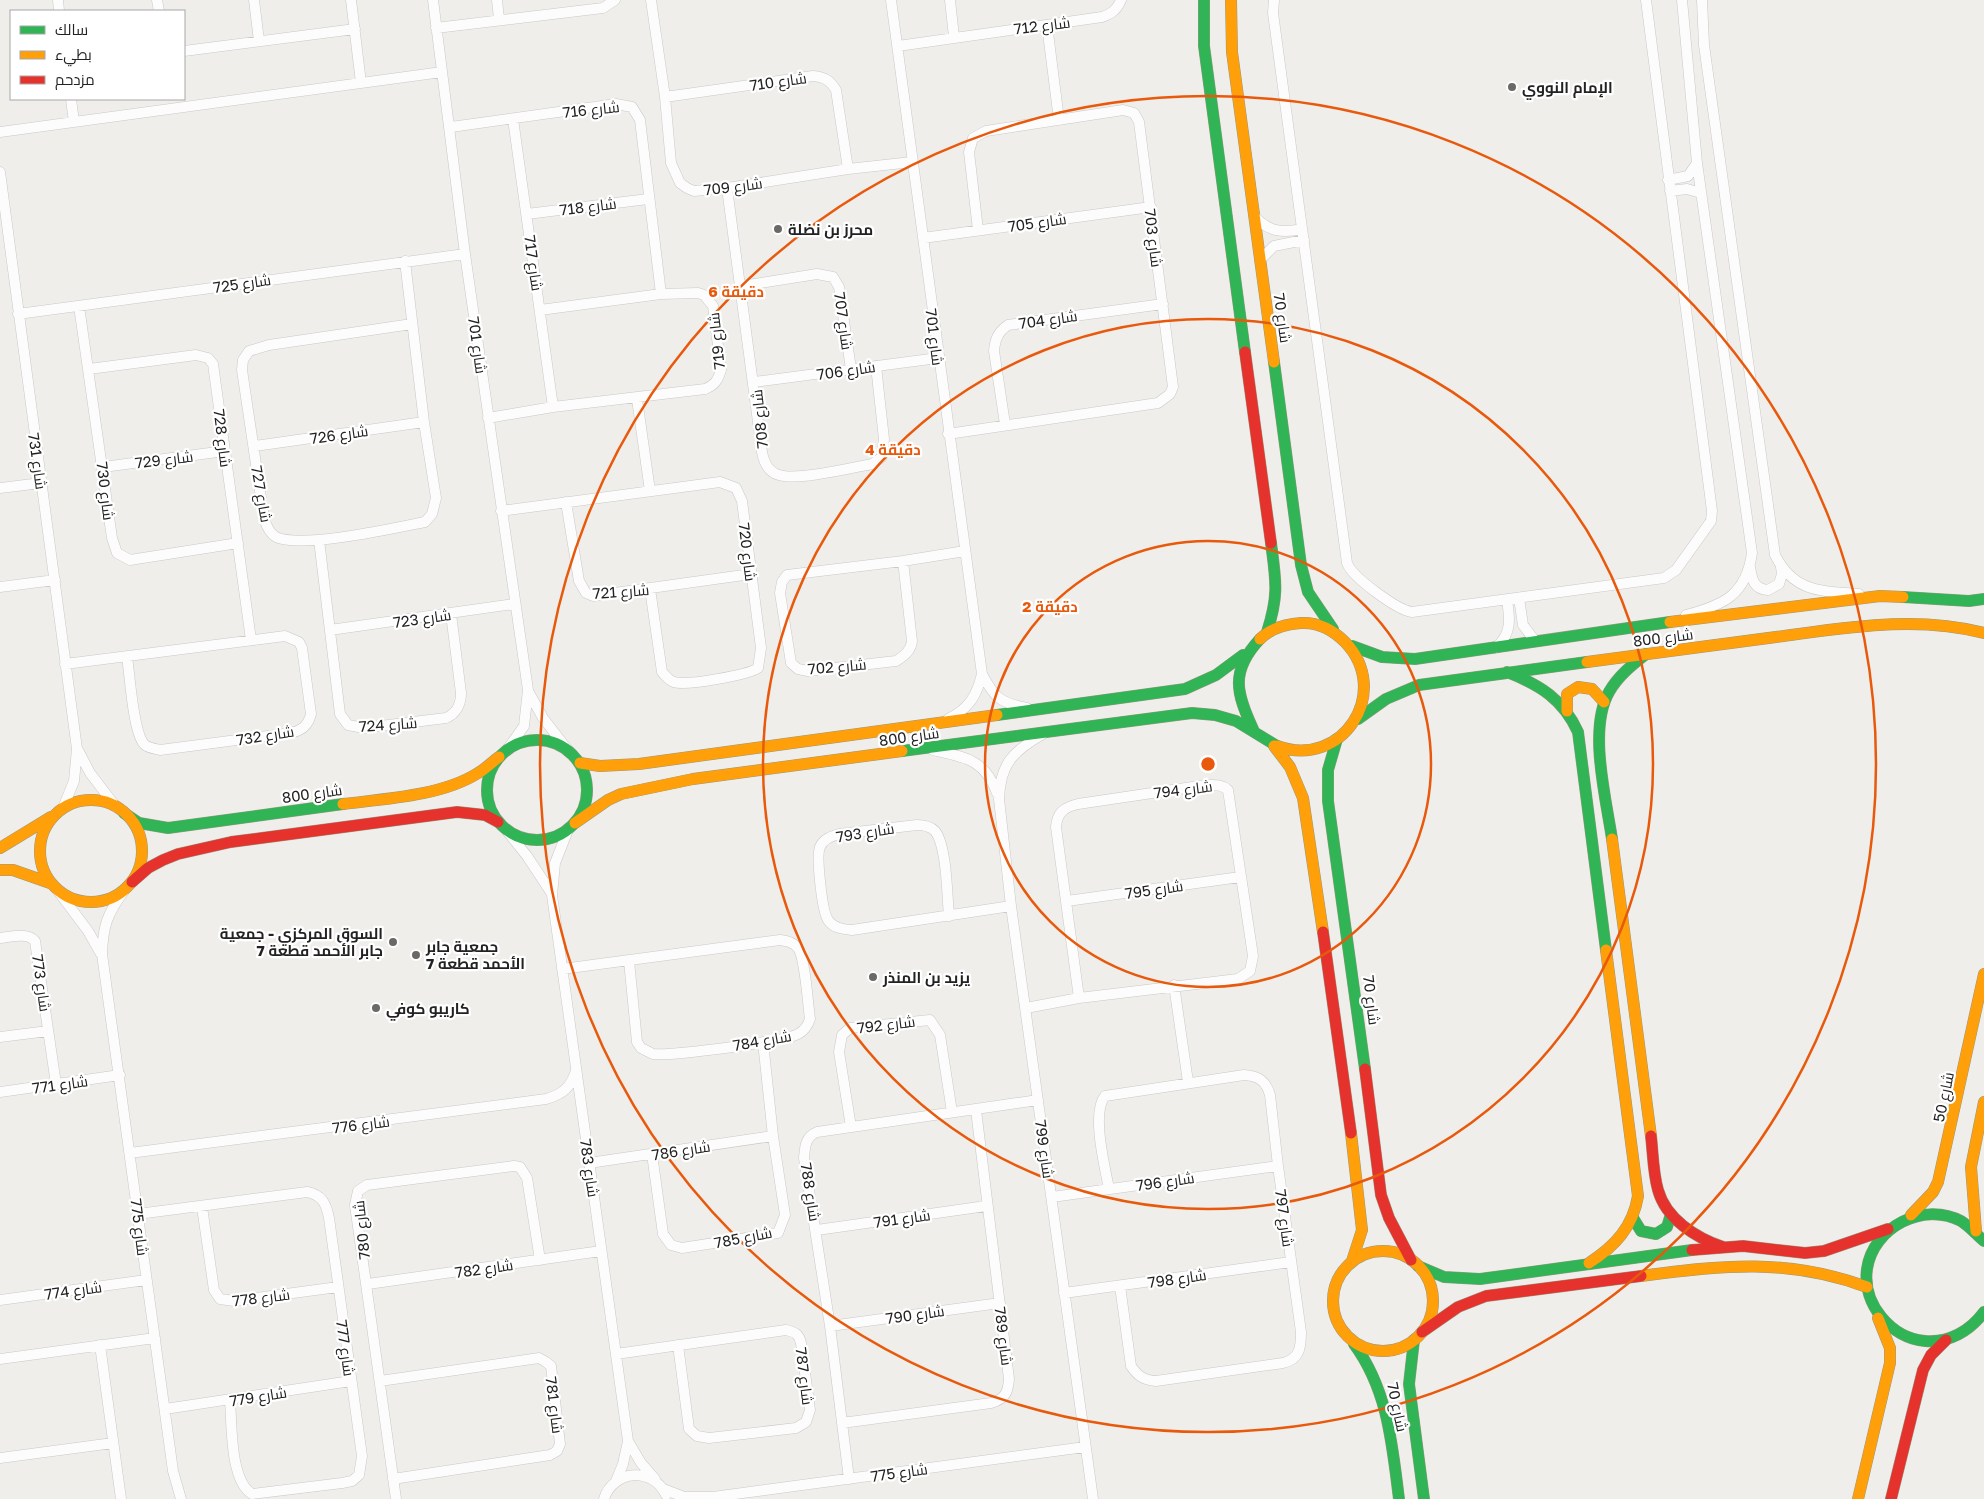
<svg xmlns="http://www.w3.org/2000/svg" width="1984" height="1499" viewBox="0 0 1984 1499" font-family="'Golos Text',Cairo,sans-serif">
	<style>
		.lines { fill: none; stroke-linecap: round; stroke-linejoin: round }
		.street-casing { stroke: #c9c8c7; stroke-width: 11 }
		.fast-casing { stroke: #999a82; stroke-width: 12 }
		.slow-casing { stroke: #999a82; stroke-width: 12 }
		.jam-casing { stroke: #999a82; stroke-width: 12 }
		.street { stroke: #fdfcfc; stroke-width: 10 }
		.fast { stroke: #30b455; stroke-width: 11 }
		.slow { stroke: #ff9f0a; stroke-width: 11 }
		.jam { stroke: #e5322d; stroke-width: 11 }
		.ring { fill: none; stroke: #e8590c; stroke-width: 2.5 }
		.poi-dot { fill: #6a6968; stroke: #fff; stroke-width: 2 }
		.labels { text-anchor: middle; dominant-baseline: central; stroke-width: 4.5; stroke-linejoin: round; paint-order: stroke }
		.street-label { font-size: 15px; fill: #222; stroke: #fff }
		.poi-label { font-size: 15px; font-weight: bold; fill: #222; stroke: #fff; text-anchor: start }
		.centre { fill: #e8590c; stroke: #fff; stroke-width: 2.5 }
		.ring-label { font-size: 15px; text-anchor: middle; font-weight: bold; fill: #e8590c; stroke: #fff; stroke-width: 4.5; stroke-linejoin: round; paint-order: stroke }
	</style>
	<rect width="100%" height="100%" fill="#f0eeeb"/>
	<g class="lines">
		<defs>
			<path id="street" d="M58 0 59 11
				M157 0 159 11
				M254 0 259 41
				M351 0 361 83
				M433 0 465 254 528 690 524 726 507 750
				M497 0 499 19
				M651 0 665 97 671 163 680 183 687 188 694 191 727 188 848 169 912 162
				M891 0 982 674C994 697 1000 703 1027 708
				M950 0 954 37
				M1274 0 1273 13 1347 563C1352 577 1397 610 1412 612L1664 578 1676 570 1711 521 1712 511 1646 0
				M1682 0 1697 163 1752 553C1746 595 1724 605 1686 615
				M1702 0 1704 45 1775 555C1794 593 1822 591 1859 594
				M1047 25 1059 120
				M436 28 603 8 615 0
				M898 46 1102 17C1111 14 1117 10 1121 0
				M184 51 355 29
				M665 97 813 76C824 77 830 80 836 90L848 169
				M71 99 74 122
				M513 119 553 407
				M451 127 616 104 632 107 640 120 661 294
				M0 132 442 72
				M0 172 77 749 74 781 63 808
				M1668 180 1688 176 1697 163
				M727 188 762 452C764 463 768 472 779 475 797 481 851 468 872 464L882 457 884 439 876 366
				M1670 191 1687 189 1701 193
				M527 214 648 199
				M1255 217C1269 232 1283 233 1302 229
				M923 238 1151 207
				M1260 260 1274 246 1304 240
				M405 261 424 422 436 498 432 514 425 522C395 528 301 549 276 537 269 533 266 525 264 518L242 370 243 360 249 351 269 345 412 324
				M742 286 817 274 833 277 839 287 851 369
				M79 306 112 538 117 553 130 560 238 543
				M18 314 465 254
				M89 369 196 355 208 358 213 364 251 640
				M754 382 938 358
				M637 399 650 491
				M488 418 553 407 705 389C715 385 718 380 721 370L713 306 704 295 698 293 661 294 540 310
				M1005 424 994 351C995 339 998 332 1008 325L1163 304
				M948 434 1158 403 1170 394 1173 387 1139 122 1134 113 1123 110 986 131 973 138 969 152 978 230
				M255 446 424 422
				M103 467 225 451
				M0 488 41 483
				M566 502 579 581 586 593 593 596 751 574
				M501 511 720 482 736 488 742 501 761 648 758 668C748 675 686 686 674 682 669 681 666 676 662 672L650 589
				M319 540 340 714 348 725 364 728 446 718C456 714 461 704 461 693L451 614
				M903 561 912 641C911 651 904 656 896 661L808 671 798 669 791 663 780 593 782 582 787 575 903 561 965 551
				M1750 567C1752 580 1754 589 1768 590L1779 584 1782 574 1781 567
				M0 587 55 580
				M1519 598 1523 625 1535 641
				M330 630 514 604
				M1495 648C1512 635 1510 619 1507 600
				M65 664 285 636 299 642 302 648 311 714C308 725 303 730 291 733L160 750C156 749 149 748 145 745 133 735 130 675 127 657
				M528 691 543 718 567 749
				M948 719C969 709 977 695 982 674
				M1043 734C1013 751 1000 764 999 799L1011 906 1093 1499
				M78 750 90 773 116 807
				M933 750C964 757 985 759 997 793
				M568 830 555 863 552 895 628 1441 623 1464 616 1481
				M507 831 527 856 552 894
				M58 891 88 931 101 954
				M124 891C107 914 103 926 102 954L173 1471 181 1499
				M1067 901 1240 877
				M949 916C947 896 947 846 935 831 930 826 923 825 917 825L839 834C832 836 823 839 820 847 816 856 822 911 828 920 833 928 842 929 852 930L1011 906
				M0 938C11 937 27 932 35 941L56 1084
				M562 969 780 940C787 941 793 942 798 948 805 957 808 1005 810 1019 808 1025 804 1031 798 1034 784 1042 671 1056 653 1054L641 1048 637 1042 629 961
				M1174 985 1188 1082
				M1026 1008 1079 998 1238 979 1250 971 1253 956 1228 790C1221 784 1215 785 1206 785L1078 804C1065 807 1057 812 1056 827L1079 998
				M0 1037 48 1031
				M0 1092 120 1075
				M851 1127 839 1052 842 1035 850 1028 930 1020 940 1035 952 1112
				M130 1153 546 1099C563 1094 570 1088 576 1071
				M652 1154 663 1234 671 1245 682 1248 778 1233 785 1215 773 1136 763 1042
				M589 1163 773 1136
				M1109 1189C1105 1167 1091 1113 1105 1096L1244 1075C1259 1076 1266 1081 1270 1095L1278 1166 1301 1332C1301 1347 1300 1359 1283 1363L1156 1381C1143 1380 1138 1376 1131 1366L1120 1286
				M1052 1197 1278 1166
				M202 1207 214 1290 220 1299 234 1301 338 1287
				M138 1214 307 1192C322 1195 326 1203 329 1218L362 1456 359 1475 352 1481 342 1483 252 1494C230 1480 232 1426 230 1400
				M817 1230 986 1206
				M368 1284 601 1251
				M1064 1293 1291 1262
				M0 1300 146 1280
				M830 1326 1000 1303
				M100 1345 121 1499
				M616 1354 786 1330C795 1332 799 1334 801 1343L810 1410 806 1422 796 1428 709 1438 697 1436 689 1429 678 1345
				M0 1359 155 1338
				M380 1381 539 1358 546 1362 551 1366 560 1444 557 1451 550 1455 393 1479
				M165 1409 351 1381
				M842 1423 991 1403C1005 1399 1008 1393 1009 1379L976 1110
				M628 1441 641 1463 655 1479
				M0 1458 113 1443
				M849 1479 830 1326 804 1158C805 1147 805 1137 817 1132L1038 1100
				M663 1489 684 1497H713L1085 1447
				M396 1499 355 1205 358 1191 367 1185 514 1166 520 1167 527 1178 540 1260
				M604 1499C613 1470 653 1466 666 1495"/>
			<path id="fast" d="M1204 0V46L1245 352
				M1274 362 1301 565 1308 592 1333 629
				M1903 597 1969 601 1984 599
				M1267 632C1279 595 1276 581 1271 543
				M1352 646 1382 657 1415 659 1670 622
				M1507 672C1540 685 1563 699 1578 732L1606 950
				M997 715 1185 689 1216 675 1243 655
				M1358 719 1386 699 1419 685 1587 662
				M1253 729C1236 693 1230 671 1260 639
				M1337 739 1328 770V801L1365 1069
				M487 790a50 50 0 1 1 100 0a50 50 0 1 1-100 0Z
				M902 751 1192 713 1215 715 1236 721 1277 746
				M124 813 139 823 168 828 343 804
				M1612 839C1606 798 1588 729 1609 692 1618 676 1632 665 1646 654
				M1633 1218 1641 1231 1656 1234 1667 1227 1671 1214
				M1984 1241C1977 1235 1969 1226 1961 1221 1924 1201 1873 1227 1867 1269 1862 1304 1891 1338 1925 1341 1949 1343 1970 1331 1984 1312
				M1418 1266 1444 1277 1480 1279 1692 1250
				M1414 1340 1409 1384 1424 1499
				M1354 1344C1388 1390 1392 1444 1399 1499"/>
			<path id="slow" d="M1231 0 1232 52 1274 362
				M1670 622 1880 596 1903 597
				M1260 639C1271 628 1286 624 1301 623 1319 622 1333 630 1345 642 1393 692 1342 770 1277 746
				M1587 662C1650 654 1713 645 1776 637 1845 628 1915 615 1984 633
				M1567 711V694L1578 687 1592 689 1604 702
				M1274 746 1290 767 1303 798 1323 932
				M580 763 600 766 639 764 997 715
				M40 851a51 51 0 1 1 102 0a51 51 0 1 1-102 0Z
				M343 804C384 799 442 796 478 773 485 769 492 762 499 757
				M575 823 608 800 621 794 693 779 902 751
				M1612 839 1651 1136
				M0 848 51 817
				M0 870H13L50 883
				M1351 1133 1362 1230 1352 1261
				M1911 1215 1933 1192 1938 1182 1984 974
				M1976 1231 1971 1167 1984 1102
				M1333 1301a50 50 0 1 1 100 0a50 50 0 1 1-100 0Z
				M1589 1263C1615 1246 1633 1227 1638 1196L1606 950
				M1641 1276C1722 1265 1788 1258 1867 1287
				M1858 1499 1890 1363V1348L1878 1318"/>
			<path id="jam" d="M1245 352 1271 543
				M132 882 148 868 163 860 178 854 231 842 457 812 485 815 498 822
				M1323 932 1351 1133
				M1365 1069 1381 1195 1389 1218 1411 1260
				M1651 1136C1653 1153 1653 1173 1658 1190 1666 1219 1696 1238 1723 1247
				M1692 1250 1743 1246 1805 1253 1824 1251 1888 1229
				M1422 1332 1458 1307 1486 1296 1641 1276
				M1891 1499 1923 1370 1931 1355 1946 1340"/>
		</defs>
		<!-- street casing -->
		<use href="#street" class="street-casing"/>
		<!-- fast casing -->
		<use href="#fast" class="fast-casing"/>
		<!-- slow casing -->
		<use href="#slow" class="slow-casing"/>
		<!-- jam casing -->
		<use href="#jam" class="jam-casing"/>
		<!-- street -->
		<use href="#street" class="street"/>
		<!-- fast -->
		<use href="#fast" class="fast"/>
		<!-- slow -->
		<use href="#slow" class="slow"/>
		<!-- jam -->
		<use href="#jam" class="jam"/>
	</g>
	<!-- distance rings -->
	<g class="ring">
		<circle cx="1208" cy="764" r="223"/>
		<circle cx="1208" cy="764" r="445"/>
		<circle cx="1208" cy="764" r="668"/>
	</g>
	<!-- markers -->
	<g class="poi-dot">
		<circle cx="1512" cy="87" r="5"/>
		<circle cx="778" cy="229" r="5"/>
		<circle cx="393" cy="942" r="5"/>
		<circle cx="416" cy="955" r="5"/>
		<circle cx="873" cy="977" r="5"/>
		<circle cx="376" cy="1008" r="5"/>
	</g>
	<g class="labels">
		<!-- street labels -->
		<g class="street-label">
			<text transform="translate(1042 25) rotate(-7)">شارع 712</text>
			<text transform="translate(778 81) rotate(-8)">شارع 710</text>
			<text transform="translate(591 109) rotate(-6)">شارع 716</text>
			<text transform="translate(733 186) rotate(-7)">شارع 709</text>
			<text transform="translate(588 206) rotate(-7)">شارع 718</text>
			<text transform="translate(1037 222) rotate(-8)">شارع 705</text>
			<text transform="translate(1154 238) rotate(83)">شارع 703</text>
			<text transform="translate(534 263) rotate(82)">شارع 717</text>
			<text transform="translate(242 283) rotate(-8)">شارع 725</text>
			<text transform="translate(1283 318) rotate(82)">شارع 70</text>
			<text transform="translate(1048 319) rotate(-8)">شارع 704</text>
			<text transform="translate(844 321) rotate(82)">شارع 707</text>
			<text transform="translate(935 337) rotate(83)">شارع 701</text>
			<text transform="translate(716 341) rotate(-96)">شارع 719</text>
			<text transform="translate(478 345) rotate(82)">شارع 701</text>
			<text transform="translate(846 370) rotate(-8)">شارع 706</text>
			<text transform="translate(759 419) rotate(-96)">شارع 708</text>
			<text transform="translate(339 434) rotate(-8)">شارع 726</text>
			<text transform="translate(223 438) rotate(83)">شارع 728</text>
			<text transform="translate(164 459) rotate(-7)">شارع 729</text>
			<text transform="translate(38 461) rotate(82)">شارع 731</text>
			<text transform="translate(106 491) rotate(83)">شارع 730</text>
			<text transform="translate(262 494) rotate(80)">شارع 727</text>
			<text transform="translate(748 552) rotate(83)">شارع 720</text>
			<text transform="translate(621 591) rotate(-4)">شارع 721</text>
			<text transform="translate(422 618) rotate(-8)">شارع 723</text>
			<text transform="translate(1663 637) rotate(-7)">شارع 800</text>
			<text transform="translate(837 666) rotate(-5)">شارع 702</text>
			<text transform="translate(388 724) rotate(-4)">شارع 724</text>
			<text transform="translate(265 735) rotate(-9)">شارع 732</text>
			<text transform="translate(909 736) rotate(-8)">شارع 800</text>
			<text transform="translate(1183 789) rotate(-7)">شارع 794</text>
			<text transform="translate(312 793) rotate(-8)">شارع 800</text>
			<text transform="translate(865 832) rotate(-9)">شارع 793</text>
			<text transform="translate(1154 889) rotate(-8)">شارع 795</text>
			<text transform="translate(42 983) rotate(82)">شارع 773</text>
			<text transform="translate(1372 1000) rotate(83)">شارع 70</text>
			<text transform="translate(886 1024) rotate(-7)">شارع 792</text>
			<text transform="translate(762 1040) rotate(-10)">شارع 784</text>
			<text transform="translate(60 1084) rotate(-8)">شارع 771</text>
			<text transform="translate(1943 1097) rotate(-78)">شارع 50</text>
			<text transform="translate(361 1124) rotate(-7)">شارع 776</text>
			<text transform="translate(1045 1149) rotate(82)">شارع 799</text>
			<text transform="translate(681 1150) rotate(-9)">شارع 786</text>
			<text transform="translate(590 1168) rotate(82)">شارع 783</text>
			<text transform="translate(1165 1181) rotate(-8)">شارع 796</text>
			<text transform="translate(811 1192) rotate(81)">شارع 788</text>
			<text transform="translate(902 1218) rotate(-8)">شارع 791</text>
			<text transform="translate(1285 1218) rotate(82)">شارع 797</text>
			<text transform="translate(140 1227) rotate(83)">شارع 775</text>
			<text transform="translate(361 1230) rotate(-96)">شارع 780</text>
			<text transform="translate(743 1237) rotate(-11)">شارع 785</text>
			<text transform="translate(484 1268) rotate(-8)">شارع 782</text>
			<text transform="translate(1177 1278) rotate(-8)">شارع 798</text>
			<text transform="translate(73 1290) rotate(-8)">شارع 774</text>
			<text transform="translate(261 1297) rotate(-7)">شارع 778</text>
			<text transform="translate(915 1314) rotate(-8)">شارع 790</text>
			<text transform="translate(1004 1336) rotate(83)">شارع 789</text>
			<text transform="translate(346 1348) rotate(82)">شارع 777</text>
			<text transform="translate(805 1376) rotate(83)">شارع 787</text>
			<text transform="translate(258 1396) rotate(-9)">شارع 779</text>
			<text transform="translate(555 1405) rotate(83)">شارع 781</text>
			<text transform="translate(1398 1407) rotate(78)">شارع 70</text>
			<text transform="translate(899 1472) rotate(-8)">شارع 775</text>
		</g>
		<!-- poi labels -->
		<g class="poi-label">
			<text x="1522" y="87">الإمام النووي</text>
			<text x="788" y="229">محرز بن نضلة</text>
			<text x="383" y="933" text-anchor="end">السوق المركزي - جمعية<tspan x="383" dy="17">جابر الأحمد قطعة 7</tspan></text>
			<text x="426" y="946">جمعية جابر<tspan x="426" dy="17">الأحمد قطعة 7</tspan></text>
			<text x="883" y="977">يزيد بن المنذر</text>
			<text x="386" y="1008">كاريبو كوفي</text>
		</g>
	</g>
	<circle cx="1208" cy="764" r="8" class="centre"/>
	<g class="ring-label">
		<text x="736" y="297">6 دقيقة</text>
		<text x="893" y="455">4 دقيقة</text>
		<text x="1050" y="612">2 دقيقة</text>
	</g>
	<!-- legend -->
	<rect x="10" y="10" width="175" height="90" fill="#ffffff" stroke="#a7a7a7"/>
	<rect x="20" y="26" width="25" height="8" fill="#30b455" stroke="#a7a7a7"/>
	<text x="55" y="35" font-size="15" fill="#222222">سالك</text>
	<rect x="20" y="51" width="25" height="8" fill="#ff9f0a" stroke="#a7a7a7"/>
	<text x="55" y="60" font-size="15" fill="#222222">بطيء</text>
	<rect x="20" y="76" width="25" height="8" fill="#e5322d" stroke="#a7a7a7"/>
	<text x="55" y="85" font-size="15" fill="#222222">مزدحم</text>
</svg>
